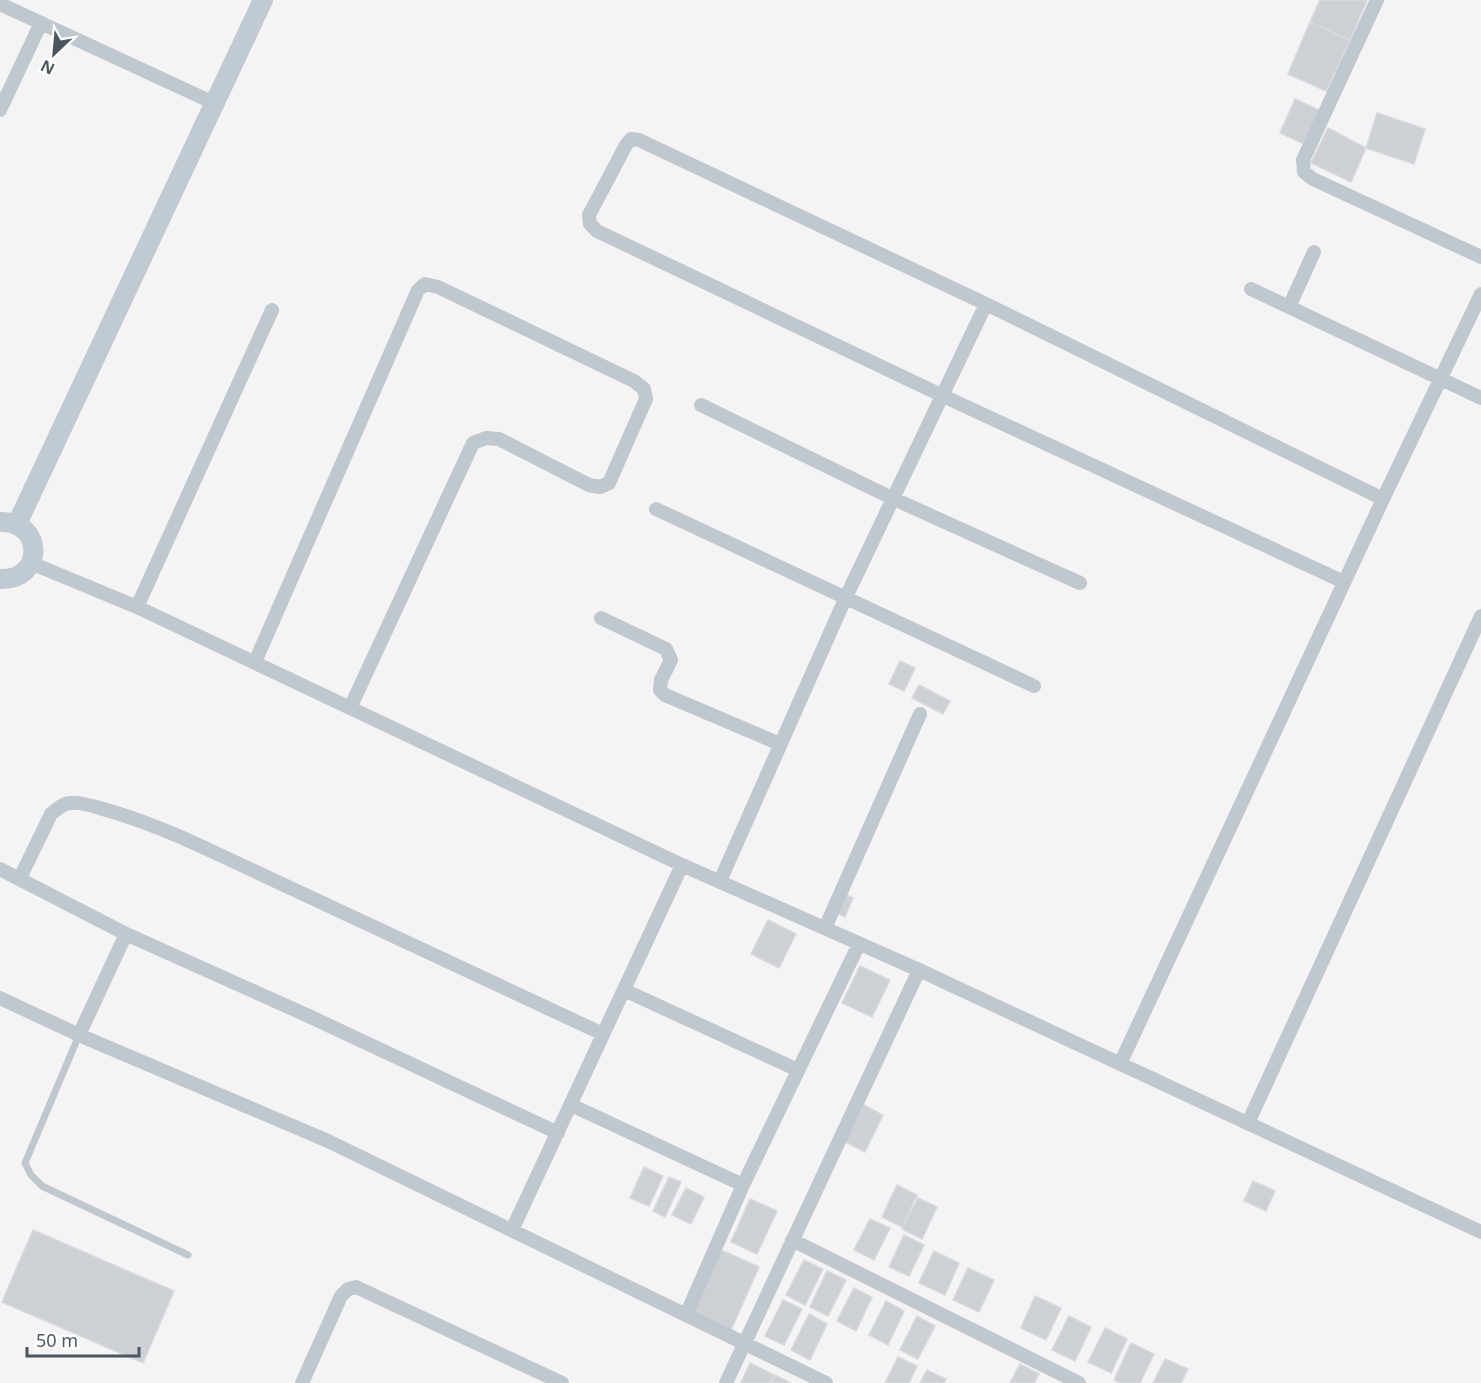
<svg xmlns="http://www.w3.org/2000/svg" width="1481" height="1383" viewBox="0 0 1481 1383" font-family="'Noto Sans',sans-serif">
	<style>
		.building { fill: #cdd0d5; stroke: #d7d9de; stroke-width: 1.5 }
		.lines { fill: none; stroke-linecap: round; stroke-linejoin: round }
		.lane { stroke: #bfc8ce; stroke-width: 7 }
		.street { stroke: #bfc8ce; stroke-width: 14 }
		.secondary { stroke: #c0cad3; stroke-width: 20 }
	</style>
	<rect width="100%" height="100%" fill="#f5f3f3"/>
	<!-- building -->
	<path class="building" d="M1320 0H1367L1350 40 1310 22Z
		M1310 22 1350 40 1326 91 1288 74Z
		M1295 99 1319 110 1304 144 1280 133Z
		M1377 113 1425 129 1414 164 1366 148Z
		M1328 128 1366 148 1351 182 1311 163Z
		M900 661 915 668 904 691 889 684Z
		M919 685 950 701 943 714 912 698Z
		M842 893 853 898 845 917 834 912Z
		M768 920 796 934 779 968 751 954Z
		M860 966 890 980 872 1017 842 1003Z
		M864 1105 883 1115 865 1152 845 1142Z
		M644 1167 663 1176 649 1206 630 1198Z
		M669 1177 681 1182 665 1217 653 1211Z
		M1253 1181 1275 1191 1266 1211 1244 1201Z
		M897 1185 917 1195 902 1227 882 1217Z
		M686 1188 704 1197 691 1224 672 1215Z
		M918 1198 937 1207 922 1239 902 1229Z
		M750 1199 777 1211 757 1254 731 1242Z
		M870 1219 890 1228 874 1260 854 1250Z
		M33 1230 174 1291 143 1363 2 1302Z
		M904 1235 924 1245 909 1276 889 1267Z
		M721 1250 759 1267 731 1330 693 1312Z
		M934 1251 959 1263 945 1295 919 1283Z
		M804 1260 823 1269 805 1305 786 1295Z
		M968 1268 994 1280 979 1312 953 1300Z
		M827 1271 846 1280 828 1316 810 1307Z
		M854 1288 872 1297 856 1331 837 1321Z
		M1035 1296 1061 1308 1046 1340 1021 1328Z
		M783 1300 802 1309 784 1345 765 1336Z
		M886 1301 904 1311 888 1345 869 1335Z
		M809 1314 827 1324 810 1360 791 1350Z
		M917 1316 935 1326 918 1359 900 1350Z
		M1069 1316 1091 1327 1075 1361 1052 1350Z
		M1105 1328 1127 1339 1111 1373 1088 1362Z
		M1131 1343 1154 1354 1140 1383H1120L1114 1380Z
		M898 1357 917 1366 909 1383H885Z
		M1165 1359 1188 1369 1181 1383H1153Z
		M750 1363 774 1375 770 1383H741Z
		M1020 1364 1039 1374 1034 1383H1010Z
		M927 1370 946 1379 944 1383H920Z
		M775 1375 791 1383H771Z"/>
	<g class="lines">
		<!-- lane -->
		<path class="lane" d="M79 1035 25 1163 31 1175 42 1186 188 1255"/>
		<!-- street -->
		<path class="street" d="M1377 0 1303 160 1304 172 1313 179 1481 257
			M0 4 214 103
			M0 110 41 23
			M1251 289 1481 398
			M1289 307 1314 252
			M701 405 894 499 1080 583
			M656 509 1034 686
			M31 563 137 607 682 865 919 970 1481 1232
			M1344 582 941 395 597 231 590 224 589 215 626 145 631 139 639 140 986 304 1383 499
			M137 607 272 310
			M601 618 666 649 671 660 661 680 660 690 665 695 780 744
			M255 662 418 290 425 284 438 287 634 381 644 389 646 399 609 483 600 487 589 485 499 439 486 438 473 443 350 708
			M0 869 126 934 313 1018 558 1133
			M20 878 51 814C57 809 63 803 71 803 81 802 93 806 103 809 139 819 173 833 207 849L603 1034
			M720 881 845 599 986 304
			M825 928 920 714
			M624 990 798 1070
			M0 998 79 1035 328 1141 826 1383
			M79 1035 126 934
			M1120 1064 1383 499 1481 294
			M571 1105 743 1185
			M1248 1123 1481 616
			M512 1230 682 865
			M792 1240 1079 1383
			M686 1315 743 1185 859 944
			M302 1383 341 1296 348 1289 356 1287 562 1383
			M726 1383 919 970"/>
		<!-- secondary -->
		<path class="secondary" d="M0 522C44 520 45 581 0 579
			M17 524 263 0"/>
	</g>
	<!-- north arrow -->
	<g transform="translate(54 54) rotate(206)" stroke="#ffffff" stroke-width="4.5" paint-order="stroke">
	<path d="M0-4.5L10 22L0 15L-10 22Z" fill="#4b5760"/>
	<text y="-9" font-size="16" font-weight="bold" text-anchor="middle" fill="#4b5760">N</text>
	</g>
	<!-- scale -->
	<path d="M27 1347v9h112v-9" fill="none" stroke="#4b5760" stroke-width="3"/>
	<text x="36" y="1347" font-size="18" fill="#4b5760" stroke="#ffffff" stroke-width="4.5" paint-order="stroke">50 m</text>
</svg>
